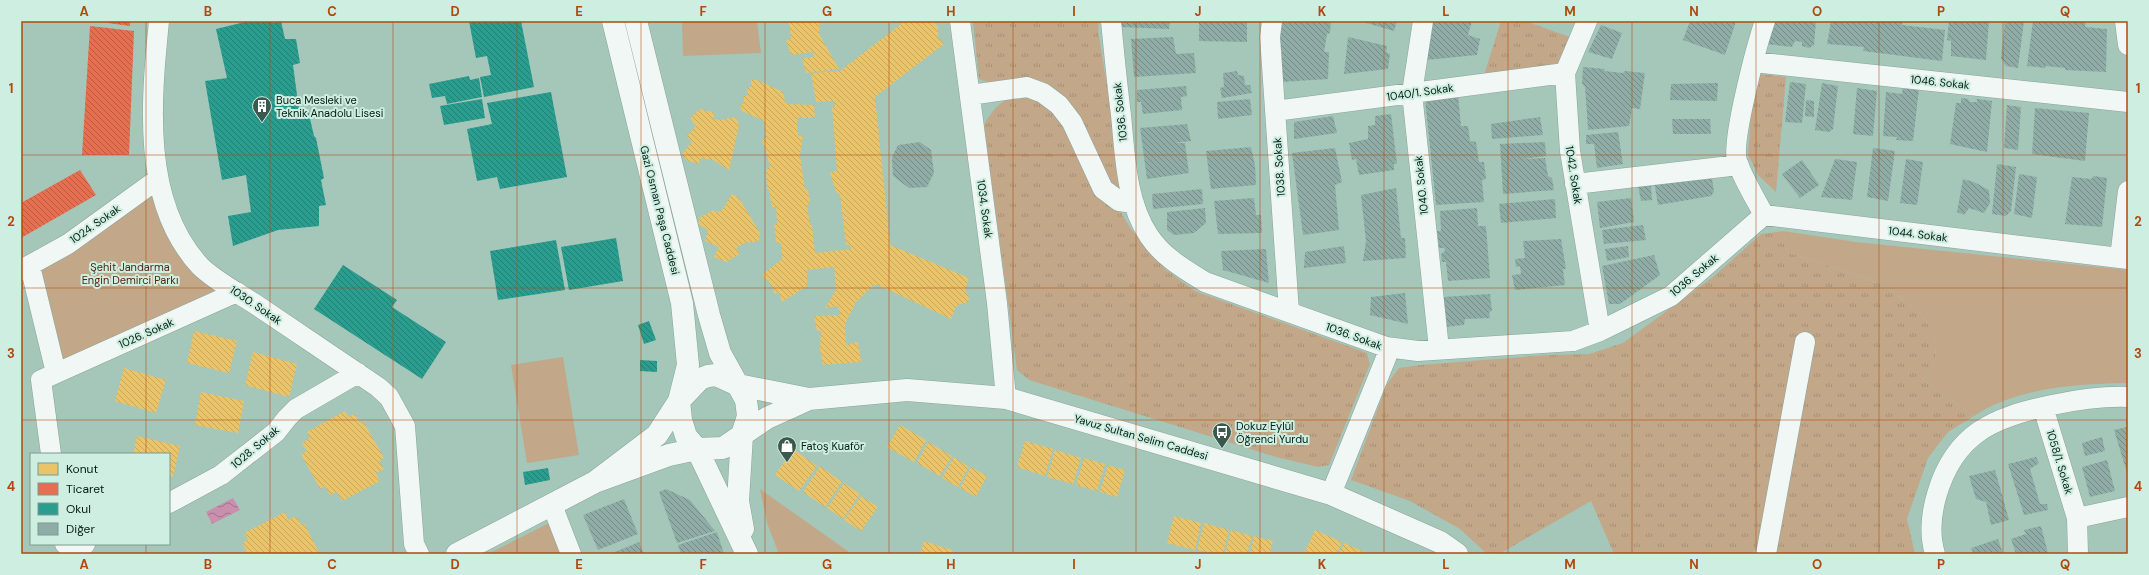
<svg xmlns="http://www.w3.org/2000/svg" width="2149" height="575" viewBox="0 0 2149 575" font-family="'DM Sans',sans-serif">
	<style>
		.grass { fill: url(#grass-tufts) }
		.park { fill: #c2a889 }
		.water { fill: url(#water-waves) }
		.homes { fill: url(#homes-back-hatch) }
		.shops { fill: url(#shops-back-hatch) }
		.schools { fill: url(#schools-back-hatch) }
		.building { fill: url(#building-back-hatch) }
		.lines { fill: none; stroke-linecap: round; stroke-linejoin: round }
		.minor-casing { stroke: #89a49a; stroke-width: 21 }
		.secondary-casing { stroke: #89a49a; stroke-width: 23 }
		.minor { stroke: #f1f7f5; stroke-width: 20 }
		.secondary { stroke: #f1f7f5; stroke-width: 22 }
		.grid { fill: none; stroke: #af4a0e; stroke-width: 1; stroke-opacity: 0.55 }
		.labels { text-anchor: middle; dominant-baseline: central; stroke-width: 4; stroke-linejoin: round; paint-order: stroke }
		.street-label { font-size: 11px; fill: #031c14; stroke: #cfeee2 }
		.poi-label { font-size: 11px; fill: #031c14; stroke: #cfeee2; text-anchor: start }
		.park-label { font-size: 11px; fill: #4e2811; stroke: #cfeee2 }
		.neatline { fill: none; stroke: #af4a0e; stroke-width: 1.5 }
		.grid-label { font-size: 13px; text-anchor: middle; font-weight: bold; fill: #af4a0e }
	</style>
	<defs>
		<pattern id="grass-tufts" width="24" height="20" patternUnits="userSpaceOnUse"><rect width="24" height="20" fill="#c2a889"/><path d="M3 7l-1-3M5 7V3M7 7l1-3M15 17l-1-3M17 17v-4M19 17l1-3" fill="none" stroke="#a59075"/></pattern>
		<pattern id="water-waves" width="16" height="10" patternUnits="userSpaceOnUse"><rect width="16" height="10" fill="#c98fad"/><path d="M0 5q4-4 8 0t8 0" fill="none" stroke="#a1748c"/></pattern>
		<pattern id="homes-back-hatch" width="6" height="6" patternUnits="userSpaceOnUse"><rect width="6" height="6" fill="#e9c46a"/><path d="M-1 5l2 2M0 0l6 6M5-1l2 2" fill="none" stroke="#c6a85b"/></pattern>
		<pattern id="shops-back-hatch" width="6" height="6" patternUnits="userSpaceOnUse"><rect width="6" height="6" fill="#e76f51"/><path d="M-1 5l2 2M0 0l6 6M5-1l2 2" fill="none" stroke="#b95a42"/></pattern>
		<pattern id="schools-back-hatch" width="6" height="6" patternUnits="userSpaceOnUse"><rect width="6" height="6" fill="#2a9d8f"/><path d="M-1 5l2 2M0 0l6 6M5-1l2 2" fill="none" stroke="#227f74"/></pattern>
		<pattern id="building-back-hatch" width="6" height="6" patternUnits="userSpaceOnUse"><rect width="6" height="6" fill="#8fada6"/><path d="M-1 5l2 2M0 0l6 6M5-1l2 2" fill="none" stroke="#738c86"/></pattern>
	</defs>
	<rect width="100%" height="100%" fill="#a4c7ba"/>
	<!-- grass -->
	<path class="grass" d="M973 21H1099L1098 30 1124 192 1109 188 1064 100 1045 82 1024 77 990 83 979 79Z
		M1501 21H1525L1570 37 1557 65 1484 75Z
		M1760 74 1786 77 1776 192 1759 176 1748 155 1751 113Z
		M1023 95 1038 100 1055 111 1074 139 1096 193 1120 211 1131 229 1165 269 1195 291 1367 353 1370 364 1329 465 1318 467 1276 457 1029 380 1017 370 984 125C994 107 1002 98 1023 95Z
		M1783 231 1787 252 1884 285 1919 312 1934 331 1936 359 1923 380 1974 416 1948 432 1928 458 1907 519 1915 554H1772L1765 545 1749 554H1614L1591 501 1499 554H1487L1460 529 1410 501 1351 480 1387 384 1399 368 1420 365 1547 355 1589 354 1623 343 1713 277 1761 234Z"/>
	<!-- park -->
	<path class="park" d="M682 21H757L761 53 683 56Z
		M158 179 176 232 229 287 56 373 30 266Z
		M1783 231 1856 242 2128 270V383C2077 384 2018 387 1974 416L1923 380 1936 359 1934 331 1919 312 1884 285 1787 252Z
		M563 357 579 455 527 463 511 365Z
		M760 489 852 554H779L767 523Z
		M551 522 563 554H488Z"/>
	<!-- water -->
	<path class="water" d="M233 498 240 510 212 524 206 512Z"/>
	<!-- homes -->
	<path class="homes" d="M789 21H819V34L839 69 806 73 802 58 814 57 813 52 791 55 786 40 791 39Z
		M905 21H933L938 27V37L944 44 875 97 890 245 969 278 965 290 969 297 968 302 956 306 951 319 878 285H874L856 302 845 324 846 345 858 342 861 362 823 365 820 349 821 331H817L814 316 840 315 838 306 825 308 836 290 834 267 807 270V286L782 302 779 292 774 294 773 286H769V280L763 279 764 273 782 259 781 243 776 242 774 225 777 224 776 207H772L769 190 767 189 766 171 770 166 762 139 766 138 764 121 742 111 740 105 744 103V96L748 95 747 87H751V80H757L783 92 786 104 814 105 815 118H797L798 136 803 135 800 155 805 189 808 190 810 204 807 205 810 225H812L815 253 851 249 850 245H846L840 194 836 192 830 173 837 170 832 107H835L834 101 816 102 811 73 840 71Z
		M700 109 715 113 713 119 721 120 736 117 739 126 729 170 713 160 700 158 699 164 686 160 682 154 692 142 687 136 696 126 690 118Z
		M732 194 739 198 760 233 759 241 745 243 736 248 740 254 726 262 714 257 719 247 705 241 708 230 698 224 700 217 714 210 716 213 723 209Z
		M194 331 237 341 229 373 187 363Z
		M253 352 297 364 289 397 245 385Z
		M124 368 166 380 156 413 115 401Z
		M201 392 244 401 238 433 195 425Z
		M345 411 348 417 355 414 360 423 363 421 384 458 379 461 384 469 376 473 380 481 342 501 337 492 330 495 325 486 320 489 301 454 307 451 302 443 310 438 307 432Z
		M900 425 926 440 914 462 887 447Z
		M137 436 180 446 173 477 169 476V454H133Z
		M1025 441 1053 449 1045 476 1017 467Z
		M928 442 952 456 940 476 917 463Z
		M793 449 817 466 799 491 775 475Z
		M1055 450 1081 458 1073 484 1047 477Z
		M954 457 969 467 958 487 942 478Z
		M1084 458 1105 464 1097 491 1076 485Z
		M1108 465 1125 470 1117 497 1100 492Z
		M820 466 842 482 825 507 803 492Z
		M971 467 987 476 976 497 960 488Z
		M844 483 860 494 843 519 827 508Z
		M861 496 878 507 861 531 844 520Z
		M285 512 288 520 296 516 301 525 304 523 320 554H242L247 552 242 543 248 540 244 533Z
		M1174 516 1201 523 1195 550 1167 543Z
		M1204 523 1229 530 1223 554 1197 550Z
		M1231 530 1252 536 1247 554H1225Z
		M1315 530 1342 542 1337 554H1304Z
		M1254 536 1273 541 1269 554H1250Z
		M924 541 952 550 951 554H920Z
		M1344 543 1369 554H1339Z"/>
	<!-- shops -->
	<path class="shops" d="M108 21H130V26L108 23Z
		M90 26 134 31 129 155H82Z
		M80 170 96 195 21 238V203Z"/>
	<!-- schools -->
	<path class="schools" d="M272 21 273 23 281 21 285 39H296L300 63 293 65 299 110H308L314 136 316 138 324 178 321 180 326 205 319 206V226L278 230 233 246 228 216 251 212 246 175 222 180 205 81 227 78 216 29 245 22Z
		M469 21H521L534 87 484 97 480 77 491 75 487 56 476 58Z
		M469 76 470 80 479 78 482 97 447 104 445 96 432 98 429 84Z
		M551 92 567 177 500 189 497 177 477 181 467 129 492 124 487 103Z
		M482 99 485 118 444 125 440 106Z
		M616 238 623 281 569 290 561 247Z
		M556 240 565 290 498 300 490 251Z
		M343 265 397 300 392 307 446 342 422 379 314 309Z
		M649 321 656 340 644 344 638 325Z
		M640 360 657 361V372L640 371Z
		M548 468 550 480 525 485 523 472Z"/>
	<!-- building -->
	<path class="building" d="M1121 21H1170L1169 29 1121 27Z
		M1199 21H1247V42L1199 41Z
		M1280 21H1331L1330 33 1327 34 1324 52H1329L1328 79 1281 82 1282 50 1276 49Z
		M1360 21H1397L1394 31Z
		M1430 21H1472L1468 35 1480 39 1477 55 1426 60 1433 25 1429 23Z
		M1690 21H1736L1725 55 1683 40Z
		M1774 21H1816L1814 45 1809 48 1802 46V42L1795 41 1792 47 1766 44Z
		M1831 21H1902V25L1945 30 1942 61 1863 51 1864 47 1827 44Z
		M1949 21H1989L1986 60 1951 56V41L1947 40Z
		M2005 21H2024L2018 68 2006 66 2001 58Z
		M2033 21H2086L2085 27 2107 29 2106 72 2065 70V68L2046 66 2045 68 2027 66Z
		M1601 25 1622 33 1612 59 1588 52Z
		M1173 37 1176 54 1194 53 1196 73 1134 77 1131 39Z
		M1348 37 1387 46 1386 52 1390 54 1388 69 1344 74Z
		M1583 67 1605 69 1604 71 1623 73 1625 71 1645 73 1640 109 1632 108 1629 126 1588 130 1585 87 1582 83Z
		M1237 71 1238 75 1244 76 1245 85H1250L1252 93 1222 98 1220 88 1224 87 1223 73Z
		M1790 82 1806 84 1802 123 1785 122Z
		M1718 83 1717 101 1670 100 1671 84Z
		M1822 83 1838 86 1833 129 1829 132 1815 130Z
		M1186 86 1187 96 1181 97 1182 110 1143 114 1141 102H1137V90Z
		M1903 87 1919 89 1913 141 1896 140 1897 137 1883 136 1886 92 1902 94Z
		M1857 88 1877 91 1873 136 1853 134Z
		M1458 95 1461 126H1468L1470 141 1476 142 1479 162H1484L1486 179 1482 180 1484 202 1436 205 1425 99Z
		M1961 98 1968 99 1970 102H1977V99L1992 101 1987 152 1950 144 1956 103H1961Z
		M1250 99 1252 115 1218 119 1217 102Z
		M1806 100 1814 101V117L1805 116Z
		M2007 105 2021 107 2018 150 2004 148Z
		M2035 108 2089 113 2085 161 2032 154Z
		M1391 114 1397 164H1394V170L1359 175 1356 159 1352 160 1349 143 1368 139V126L1375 125V116Z
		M1333 116 1337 133 1294 139V122Z
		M1540 117 1543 135 1492 139 1491 124Z
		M1672 119H1710L1711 134H1673Z
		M1187 124 1191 141 1174 143H1185L1189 173 1147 179 1140 128Z
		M1618 132 1623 164 1597 168 1594 144H1586V135Z
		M920 142 931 150 934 173 927 187 909 188 893 176 892 157 898 145Z
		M1545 142 1546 156 1523 159 1545 158 1548 176 1552 178 1554 190 1503 194 1500 144Z
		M1251 147 1255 165 1256 185 1211 189 1206 151Z
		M1335 148 1342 182 1335 185 1339 230 1303 235 1292 153Z
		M1873 148 1895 151 1888 201 1867 197Z
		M1835 159 1857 162 1852 200 1821 197Z
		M1906 159 1923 162 1917 205 1900 203Z
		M1802 160 1819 185 1800 198 1782 174Z
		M1997 164 2016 167 2011 211 2006 216 1992 214Z
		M1711 172 1714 192 1711 196 1658 205 1654 181Z
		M2019 174 2037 177 2032 218 2014 214Z
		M2094 176 2107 178 2102 227 2065 224 2072 177 2091 179Z
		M1963 179 1974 182 1989 190 1990 203 1984 213 1969 208 1964 215 1957 212Z
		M1651 185 1652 200 1641 201 1638 186Z
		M1396 188 1401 238H1405L1406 258 1363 261 1366 241 1361 195Z
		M1202 189 1203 204 1153 209 1152 194Z
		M1254 198 1256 215H1261L1262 233 1218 234 1214 201Z
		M1631 198 1634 222 1600 228 1597 202Z
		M1555 199 1556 218 1501 223 1499 204Z
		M1205 208 1206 223 1194 233 1174 235 1167 230V212Z
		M1477 208 1478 226H1486L1490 278 1448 281 1446 262H1442L1441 254 1445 251 1444 248H1439L1437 231H1441L1440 211Z
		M1643 225 1646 240 1604 244 1602 230Z
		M1561 239 1566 269H1563L1565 285 1515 290 1512 275 1521 274 1520 266 1516 267 1515 259 1525 258 1523 241Z
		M1344 246 1346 263 1304 268 1305 252Z
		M1628 246 1629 257 1607 261 1605 249Z
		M1266 249 1269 283 1223 270 1221 251Z
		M1654 255 1660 275 1620 304H1609L1602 266Z
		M1405 293 1408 324 1370 315 1371 297Z
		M1490 294 1492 311 1489 312 1490 318 1465 319 1464 325 1445 327 1443 297Z
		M2128 420V476L2114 430 2127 427 2126 421Z
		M2102 437 2105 451 2085 456 2082 443Z
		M2036 457 2039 463 2030 469 2040 504H2047L2048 510 2024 515 2008 464Z
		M2107 460 2115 491 2090 497 2082 467Z
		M1995 470 2009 520 1991 525 1986 502 1976 499 1969 476Z
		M666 489 690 500 715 531 677 543 659 492Z
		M624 499 638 534 598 550 583 515Z
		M2041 526 2048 553 2016 554 2011 539 2026 534 2024 530Z
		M717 532 724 554H681L678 545Z
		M1998 539 2003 554H1974L1971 548Z
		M639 542 644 554H610Z"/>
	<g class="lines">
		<defs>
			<path id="minor" d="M159 21C151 101 141 202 200 266 214 280 238 293 255 304 296 332 337 359 378 387L389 397 405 426 414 544 419 554
				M960 21 997 303 1006 398
				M1111 21C1114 52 1117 84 1121 115 1125 155 1126 202 1149 236 1163 257 1184 269 1205 282L1386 347 1418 351 1573 341 1600 331 1671 296 1764 215
				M1272 21 1270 37 1289 312
				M1423 21 1412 93 1439 349
				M1587 21 1565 73 1570 151 1600 331
				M2125 21 2128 45
				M1753 62 2128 102
				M970 95 1027 87 1043 93 1059 105 1072 122 1103 189 1119 201 1134 203
				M1275 111 1565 73
				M1575 184 1739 165
				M1764 215 2128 259
				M1764 215C1755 198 1743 179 1737 161 1731 141 1757 44 1765 21
				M2120 258 2128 191
				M30 266 56 373
				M21 270 68 244 158 179
				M2043 407 2077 518 2128 507
				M51 454 41 380 237 292
				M1331 494 1390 348
				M169 503 221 475 276 432 287 418 296 409 358 373
				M552 505 571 554
				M2077 518 2078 554
				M65 544 73 550 85 544
				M1766 554 1805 342
				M1935 554C1929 534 1931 514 1937 494 1955 433 1994 417 2052 405 2076 400 2103 396 2128 397"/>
			<path id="secondary" d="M613 21 682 303 688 365 679 401 681 420 686 436 697 449 747 554
				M636 21 709 315 720 353 746 400 748 416 742 435 738 501 743 529
				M595 482 657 435 679 401 700 379 708 376 716 375 738 385 809 399 907 390 1006 398 1331 494 1440 542 1457 554
				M457 554 595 482 669 455 697 449 723 448 767 418 809 399"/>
		</defs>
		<!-- minor casing -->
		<use href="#minor" class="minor-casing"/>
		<!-- secondary casing -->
		<use href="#secondary" class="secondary-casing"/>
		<!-- minor -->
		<use href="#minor" class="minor"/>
		<!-- secondary -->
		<use href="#secondary" class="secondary"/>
	</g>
	<!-- grid -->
	<path class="grid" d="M146 21V454M270 21V554M393 21V554M517 21V554M641 21V554M765 21V554M889 21V554M1013 21V554M1136 21V554M1260 21V554M1384 21V554M1508 21V554M1632 21V554M1756 21V554M1879 21V554M2003 21V554M21 155H2128M21 288H2128M21 420H2128M146 544V554"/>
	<!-- icons -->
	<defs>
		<symbol id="building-pin" viewBox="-11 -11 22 30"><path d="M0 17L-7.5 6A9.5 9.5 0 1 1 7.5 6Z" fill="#3b584e" stroke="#cfeee2"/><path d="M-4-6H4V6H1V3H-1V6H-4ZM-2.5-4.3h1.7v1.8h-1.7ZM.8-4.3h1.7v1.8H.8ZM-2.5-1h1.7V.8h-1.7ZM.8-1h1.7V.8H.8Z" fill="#fff"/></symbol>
		<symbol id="bus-pin" viewBox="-11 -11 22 30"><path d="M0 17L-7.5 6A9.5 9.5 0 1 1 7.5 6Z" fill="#3b584e" stroke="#cfeee2"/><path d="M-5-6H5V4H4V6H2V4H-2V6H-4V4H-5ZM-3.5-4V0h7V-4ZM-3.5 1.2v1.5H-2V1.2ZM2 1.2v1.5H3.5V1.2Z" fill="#fff"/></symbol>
		<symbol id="shop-pin" viewBox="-11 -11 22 30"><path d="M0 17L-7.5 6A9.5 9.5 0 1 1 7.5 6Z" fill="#3b584e" stroke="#cfeee2"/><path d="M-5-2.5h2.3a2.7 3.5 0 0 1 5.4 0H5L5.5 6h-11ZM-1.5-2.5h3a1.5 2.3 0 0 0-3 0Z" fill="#fff"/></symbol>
	</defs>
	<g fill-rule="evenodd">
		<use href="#building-pin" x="251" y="95" width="22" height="30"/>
		<use href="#bus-pin" x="1211" y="421" width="22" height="30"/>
		<use href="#shop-pin" x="776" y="435" width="22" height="30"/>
	</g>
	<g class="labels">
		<!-- street labels -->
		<g class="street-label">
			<text transform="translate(1940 82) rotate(6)">1046. Sokak</text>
			<text transform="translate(1420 92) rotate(-8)">1040/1. Sokak</text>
			<text transform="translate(1120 112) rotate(-96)">1036. Sokak</text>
			<text transform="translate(1279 167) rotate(-94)">1038. Sokak</text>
			<text transform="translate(1574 175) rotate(81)">1042. Sokak</text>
			<text transform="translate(1421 185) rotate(-96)">1040. Sokak</text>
			<text transform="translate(985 209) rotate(82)">1034. Sokak</text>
			<text transform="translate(660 210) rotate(76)">Gazi Osman Paşa Caddesi</text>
			<text transform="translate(95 224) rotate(-35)">1024. Sokak</text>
			<text transform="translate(1918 234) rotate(7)">1044. Sokak</text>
			<text transform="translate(1694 275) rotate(-40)">1036. Sokak</text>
			<text transform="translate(256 305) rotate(34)">1030. Sokak</text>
			<text transform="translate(146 333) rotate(-24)">1026. Sokak</text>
			<text transform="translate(1354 336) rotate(20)">1036. Sokak</text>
			<text transform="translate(1141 437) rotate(16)">Yavuz Sultan Selim Caddesi</text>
			<text transform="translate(255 447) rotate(-40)">1028. Sokak</text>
			<text transform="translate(2060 462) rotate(73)">1058/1. Sokak</text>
		</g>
		<!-- poi labels -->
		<g class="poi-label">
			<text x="276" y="100">Buca Mesleki ve<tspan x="276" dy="13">Teknik Anadolu Lisesi</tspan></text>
			<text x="1236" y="426">Dokuz Eylül<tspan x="1236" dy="13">Öğrenci Yurdu</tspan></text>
			<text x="801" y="446">Fatoş Kuaför</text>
		</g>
		<!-- park labels -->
		<g class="park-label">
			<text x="130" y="267">Şehit Jandarma<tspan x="130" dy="13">Engin Demirci Parkı</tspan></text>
		</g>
	</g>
	<!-- border -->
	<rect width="2149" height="575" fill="none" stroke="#cfeee2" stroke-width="44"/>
	<!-- legend -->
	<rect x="30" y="453" width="140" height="92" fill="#cfeee2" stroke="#7d9a90"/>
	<rect x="38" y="463" width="20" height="12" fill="#e9c46a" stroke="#7d9a90"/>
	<text x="66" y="473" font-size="12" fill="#031c14">Konut</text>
	<rect x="38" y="483" width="20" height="12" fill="#e76f51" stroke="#7d9a90"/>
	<text x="66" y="493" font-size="12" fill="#031c14">Ticaret</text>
	<rect x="38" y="503" width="20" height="12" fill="#2a9d8f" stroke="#7d9a90"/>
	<text x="66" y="513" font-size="12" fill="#031c14">Okul</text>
	<rect x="38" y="523" width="20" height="12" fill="#8fada6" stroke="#7d9a90"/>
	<text x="66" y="533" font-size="12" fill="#031c14">Diğer</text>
	<rect x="22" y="22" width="2105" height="531" class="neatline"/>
	<g class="grid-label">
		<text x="84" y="16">A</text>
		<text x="208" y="16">B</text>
		<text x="332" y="16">C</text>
		<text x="455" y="16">D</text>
		<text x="579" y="16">E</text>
		<text x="703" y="16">F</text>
		<text x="827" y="16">G</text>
		<text x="951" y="16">H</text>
		<text x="1074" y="16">I</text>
		<text x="1198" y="16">J</text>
		<text x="1322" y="16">K</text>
		<text x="1446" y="16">L</text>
		<text x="1570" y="16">M</text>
		<text x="1694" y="16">N</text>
		<text x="1817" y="16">O</text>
		<text x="1941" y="16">P</text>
		<text x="2065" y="16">Q</text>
		<text x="11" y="93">1</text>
		<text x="2138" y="93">1</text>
		<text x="11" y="226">2</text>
		<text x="2138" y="226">2</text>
		<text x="11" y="358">3</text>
		<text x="2138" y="358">3</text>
		<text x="11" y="491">4</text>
		<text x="2138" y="491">4</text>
		<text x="84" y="569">A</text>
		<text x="208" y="569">B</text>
		<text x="332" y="569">C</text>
		<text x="455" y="569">D</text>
		<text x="579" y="569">E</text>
		<text x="703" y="569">F</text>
		<text x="827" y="569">G</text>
		<text x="951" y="569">H</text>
		<text x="1074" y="569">I</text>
		<text x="1198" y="569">J</text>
		<text x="1322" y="569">K</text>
		<text x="1446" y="569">L</text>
		<text x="1570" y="569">M</text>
		<text x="1694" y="569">N</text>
		<text x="1817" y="569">O</text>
		<text x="1941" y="569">P</text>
		<text x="2065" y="569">Q</text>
	</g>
</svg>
